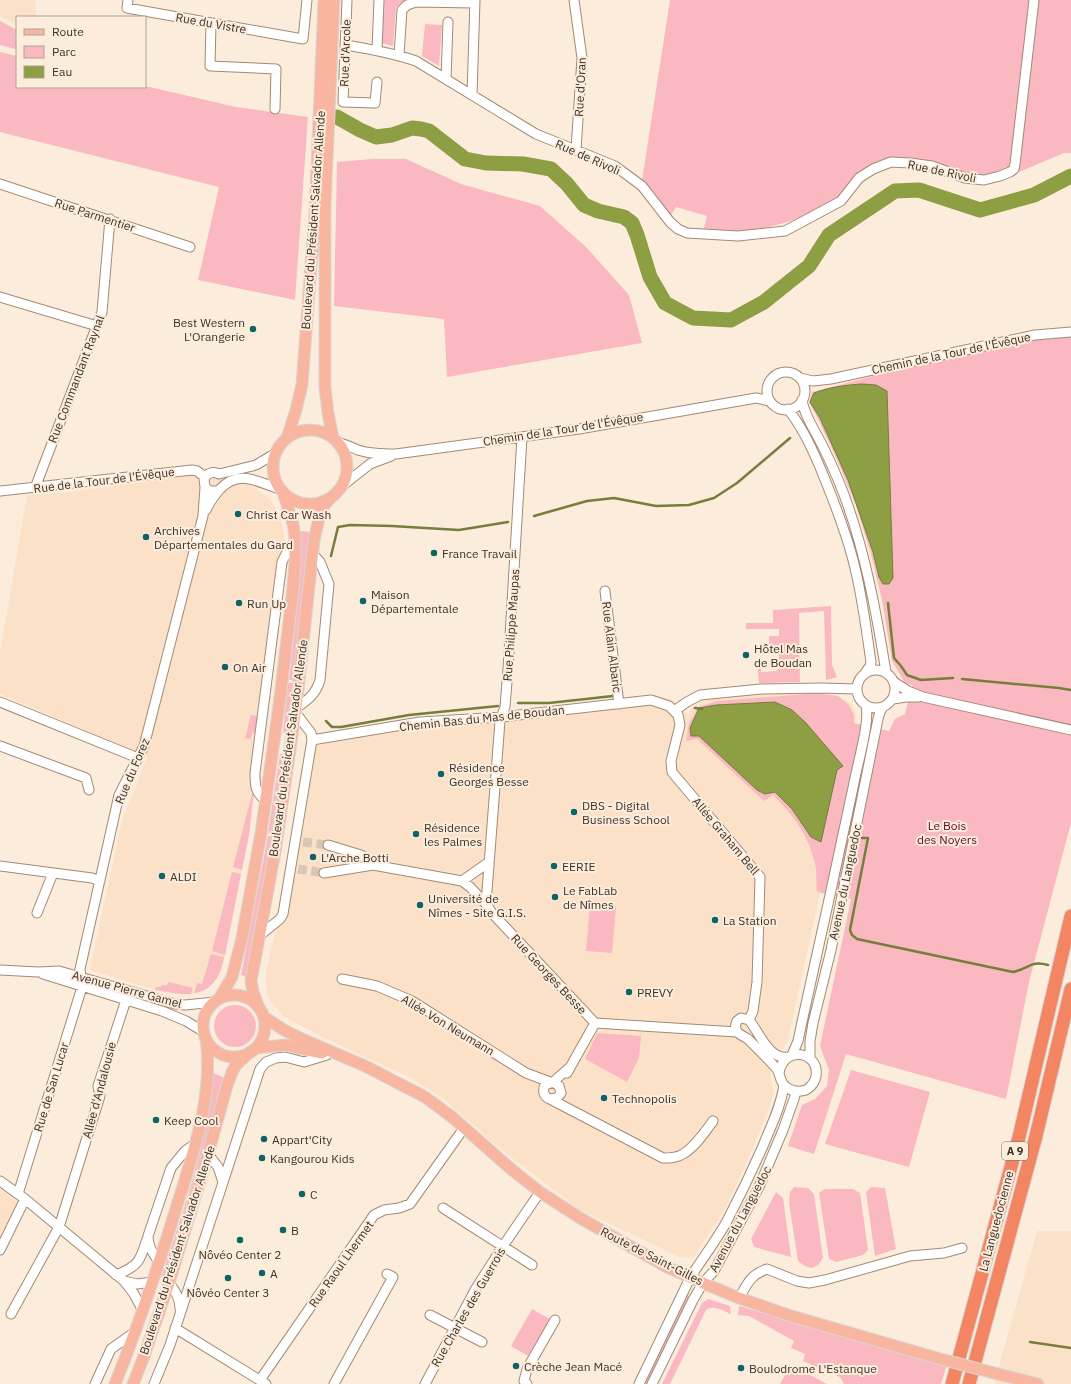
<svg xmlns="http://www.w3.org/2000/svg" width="1071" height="1384" viewBox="0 0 1071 1384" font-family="'IBM Plex Sans',sans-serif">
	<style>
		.built { fill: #fce1c9 }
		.green { fill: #fab9c0 }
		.water { fill: #8d9e43; stroke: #757e3b }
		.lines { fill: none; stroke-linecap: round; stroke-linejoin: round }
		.stream { stroke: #757e3b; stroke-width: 2.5 }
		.river { stroke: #8d9e43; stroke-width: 15 }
		.minor-tunnel { stroke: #d6c7b8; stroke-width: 9; stroke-dasharray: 9 4.5; stroke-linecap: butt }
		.minor-casing { stroke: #a38a73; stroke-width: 11 }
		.major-casing { stroke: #d8d6d4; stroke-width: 13 }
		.highway-casing { stroke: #d8d6d4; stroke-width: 15 }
		.minor { stroke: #fff; stroke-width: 9 }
		.major { stroke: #f8b6a1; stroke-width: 11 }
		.highway { stroke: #f38562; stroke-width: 13 }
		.major-bridge-casing { stroke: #d8d6d4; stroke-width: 13; stroke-linecap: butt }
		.major-bridge { stroke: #f8b6a1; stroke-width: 11 }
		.poi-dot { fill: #106265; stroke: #fcecdc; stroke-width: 1.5 }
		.labels { text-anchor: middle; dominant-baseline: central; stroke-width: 4; stroke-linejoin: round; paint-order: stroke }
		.shield { fill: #fcecdc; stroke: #766a5e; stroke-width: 1 }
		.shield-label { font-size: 11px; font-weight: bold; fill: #3c3228 }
		.street-label { font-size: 12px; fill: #3c3228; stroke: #fcecdc }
		.poi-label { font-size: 12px; fill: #3c3228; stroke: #fcecdc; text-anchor: start }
		.park-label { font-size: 12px; fill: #5d0521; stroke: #fcecdc }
	</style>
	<rect width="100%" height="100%" fill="#fcecdc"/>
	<!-- built -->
	<path class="built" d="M0 0H35L36 17H17V25L0 16Z
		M231 470 271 500 280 517 282 524 285 540V552L249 835 222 970 217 979 204 990 198 993 180 994 158 991 90 970 122 821 147 757 0 694V653L27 495 62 493Z
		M764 692 820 693 838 696 849 702 855 709 856 719 845 778 788 1040 775 1061 770 1076 774 1092 766 1117 745 1166 725 1209 693 1258H682L580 1210 494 1144 444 1099 411 1078 326 1039 283 1016 270 1001 266 989V971L274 937 278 927 285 918 314 746 338 741 397 731 512 720 656 695 672 700 688 714 693 707 701 701 716 698Z
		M0 1189 16 1200 18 1206 0 1243Z
		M1037 1231H1071V1384H994Z"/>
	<!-- green -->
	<path class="green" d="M383 0H405L396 7 393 46 381 43Z
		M670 0H1071V153H1064L1019 172 980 175 956 171 877 163 858 172 838 198 791 221 755 231H703L707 216 676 207 670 217 642 180Z
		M0 21 17 30V47L15 49 0 45Z
		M425 24 442 25 439 66 422 56Z
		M0 52 17 56V87L145 86 236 107 308 117 295 300 198 280 219 187 0 132Z
		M372 159H406L461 184 540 206 586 247 629 295 642 343 447 377 444 319 334 306 337 162Z
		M1071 336V823L1029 982 1006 1099 846 1054 814 1154 788 1146 802 1105 815 1099 827 1086 829 1070 820 1046 851 899 817 892C816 883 817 872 815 864 808 834 794 816 773 795L764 801 697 739 686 741 689 723 698 707 717 701 817 693 838 696 849 705 854 715V723L889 731 895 719 905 714 912 685 905 683 892 661 882 600 871 554 856 506 838 462 817 417 809 403 812 392 896 370 1011 343Z
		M300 531 311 532 294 680H289L299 588Z
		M831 606 832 665 837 677 826 680 824 611 799 613 800 682 759 683 758 671 757 666H761V672L776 671 779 668V648H769V636H779V629H746V623H773V610Z
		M288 683H293L288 733H283Z
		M251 715 261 717 259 734 252 733 251 739 245 738Z
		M280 754 285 755 274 834 268 833Z
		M253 790H254L249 835 242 870 233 867Z
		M268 836 274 837 247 977 241 975Z
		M232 872 241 874 225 955 212 951Z
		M590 905 616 907 612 953 586 951Z
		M211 954 224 957C221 974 213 991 194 993L197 983 202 984Z
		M168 982 193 988 191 994H180L155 990 156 987H161L162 985H167Z
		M214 1026a21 21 0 1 1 42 0a21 21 0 1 1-42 0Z
		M597 1033 641 1036 639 1058 627 1082 585 1059Z
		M851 1070 930 1092 909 1167 825 1144Z
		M213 1073 225 1078 166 1280 161 1278C177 1229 195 1179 205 1128 208 1110 210 1092 213 1073Z
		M794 1187 808 1188 814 1194 823 1258 818 1265 812 1268 805 1266 798 1261 789 1203 790 1192Z
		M871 1187 885 1188 896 1249 875 1256 866 1192Z
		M825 1189H853L860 1193 868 1250 863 1255 836 1262 829 1259 819 1193Z
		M776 1192 783 1198 791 1257 754 1247 751 1239Z
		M686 1295H688L690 1297 647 1384H643Z
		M708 1299 730 1306 731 1314C724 1311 713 1304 706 1310L670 1384H662L702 1303Z
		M739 1306 933 1362 947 1364 941 1384H844L840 1377 803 1361 805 1354 791 1348 794 1341 749 1316 738 1315Z
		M532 1309 550 1319 528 1356 511 1346Z
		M791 1365 827 1384H780Z"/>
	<!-- water -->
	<path class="water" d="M862 384 876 385 887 391 893 578 889 584H883L879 577 873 552 848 480 820 418 810 402 814 393C830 387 846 385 862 384Z
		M775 702 792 710 806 723 843 766 837 770 821 842 811 837 792 809 775 792 765 794 757 790 699 736H691L690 728 699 708 716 705Z"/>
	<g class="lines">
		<!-- stream -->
		<path class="stream" d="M534 516 587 501 614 498 656 506 689 505 714 498 737 483 790 438
			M331 556 338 527 350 525 392 526 459 530 508 522
			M888 603 894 658 901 666 907 675 921 680 953 678
			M962 679 1059 688 1071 690
			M518 703H549L613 696
			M695 708 702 709
			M326 721 332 727H341L409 715 498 706
			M862 838H868L850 930 852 935 857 939 1013 972C1029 969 1030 960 1048 965
			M1030 1342 1071 1348"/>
		<!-- river -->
		<path class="river" d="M337 117 360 130 376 137 392 135 412 128 421 129 429 131 465 159 486 163 523 164 551 169 567 184 584 205 598 211 624 217 632 223 637 235 650 277 665 303 693 318 731 320 764 302 809 266 829 235 895 191 919 190 980 210 1034 195 1071 176"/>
		<!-- minor-tunnel -->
		<path class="minor-tunnel" d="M303 842 328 845
			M298 869 324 873"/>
		<defs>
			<path id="minor" d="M128 0 127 8 303 39 307 0
				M347 0 343 102 375 103 377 82
				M574 0 582 58 576 150
				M211 24 210 66 276 69 275 109
				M346 45C370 49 393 53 416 61L536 134 615 166 642 186 670 222 678 229 687 233 738 236 785 231 841 201 859 178 873 169 891 162 910 163 932 166 965 178 984 180 1000 176 1010 172 1014 169 1015 164 1034 0
				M377 50 379 0
				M399 55 402 10 407 5 416 2 475 3
				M446 79 448 22
				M472 95 475 0
				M0 184 190 247
				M0 297 97 326
				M767 391a19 19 0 1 1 38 0a19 19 0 1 1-38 0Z
				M800 378 813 381 831 379 1035 335 1071 332
				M802 400C804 414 812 426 819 439 828 456 836 474 843 492 865 550 876 611 886 672
				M788 409C805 431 816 457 826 482 836 507 846 533 853 560 862 593 866 628 871 662L870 666 865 673
				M522 437 508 669 505 707 500 721 486 904 492 913 595 1023 737 1032
				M337 442C345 444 351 447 358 450 370 454 383 454 396 454L579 429 756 398 770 401
				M342 486 370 464 391 456
				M35 488 102 312 110 219
				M0 491 192 470 197 471 205 477
				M218 491H210L205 487 204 479C207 473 213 471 219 474L256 465 276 453
				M206 510C210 501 214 496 220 489 240 469 257 482 280 489
				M605 591 619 704
				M857 689a19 19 0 1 1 38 0a19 19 0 1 1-38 0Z
				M894 682 908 691 923 697 1071 730
				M893 699 906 697H918
				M0 702 138 758
				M296 708C308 700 316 694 320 680L329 584 320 562 312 553
				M674 711 687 702 700 695 761 689 821 688 857 689
				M312 740 420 722 502 717 651 700 669 706 678 715 680 725 671 761 672 772 760 877 757 982 753 1011 749 1020
				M0 746 86 778 89 790
				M266 801C255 792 255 786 255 773L282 562 286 554 295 546
				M328 845 361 855 373 865
				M0 866 92 878 100 881
				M324 873 373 865 462 881 470 887 486 904
				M462 881 489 862
				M37 913 53 873
				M259 936 280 919 283 914 312 740 311 733 295 712
				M0 970 38 972 59 971 175 1004 185 1005 215 1002
				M43 974 162 1011 186 1021 204 1032
				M342 979 377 986 412 1001 526 1073 550 1082
				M792 1055 798 1041 802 1022C820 942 837 863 854 783 857 765 870 723 866 706
				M810 1058V1041L813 1023 831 950 878 719 880 712 883 707
				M567 1073 595 1023
				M779 1073C784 1044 820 1052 816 1076 815 1082 811 1087 806 1090 797 1093 786 1090 782 1082 779 1077 780 1072 776 1068 770 1061 763 1054 757 1048 754 1045 751 1042 748 1039 741 1035 732 1032 737 1021L741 1018 749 1020C760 1033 768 1060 789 1057
				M553 1082 559 1086 561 1093 557 1098 550 1099C544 1097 542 1091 545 1085L553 1082 570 1067
				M550 1099 663 1158C670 1158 677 1158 683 1154 695 1147 705 1132 713 1121
				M208 1154 218 1167 223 1182
				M0 1181 25 1199 124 1281
				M18 1194 82 987 80 969 119 795 144 746 203 516 205 487
				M443 1208 532 1265
				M0 1250 25 1199
				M159 1262C153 1253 148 1247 148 1236L171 1168 185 1151 195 1144
				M116 1275C139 1266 140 1261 147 1239
				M169 1283C176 1291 180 1299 180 1309
				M739 1298C748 1283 750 1275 767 1269L797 1281 809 1283 825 1280 910 1256 944 1253 962 1248
				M143 1311 134 1294 124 1281 137 1284 153 1282
				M11 1314 59 1227 100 1096 98 1086 126 1000
				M430 1315 482 1342
				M175 1328 266 1384
				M260 1380 374 1215 384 1210 399 1208 410 1204 464 1128
				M95 1384 111 1349 135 1332
				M154 1384 170 1345 260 1069 266 1062 276 1058 285 1057 304 1062 327 1055
				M334 1384 393 1277 387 1274
				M425 1384 475 1290 503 1246 540 1192
				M527 1384 524 1381 527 1369 555 1320
				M639 1384 690 1278C702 1259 716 1241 727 1221 740 1196 752 1171 763 1146 771 1126 781 1106 784 1085
				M652 1384 693 1300 703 1283 714 1271 759 1187 783 1130 794 1099 796 1091"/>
			<path id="major" d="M273 467a37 37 0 1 1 74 0a37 37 0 1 1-74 0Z
				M287 438 296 410 302 385 315 212 324 0
				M333 438 328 413 325 387V204L334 0
				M203 1026a31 31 0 1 1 62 0a31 31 0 1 1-62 0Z
				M219 999 232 977 242 938 261 833 279 706 292 597 295 562V537L293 524 283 492
				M259 1008 253 992 251 981 275 852 296 708 314 540 320 514 324 505 336 493
				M264 1017 284 1030 302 1039 365 1066 425 1097 452 1117 511 1169 540 1192 580 1218 667 1267 703 1283 739 1298 788 1315 937 1358
				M256 1048 285 1045 322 1053
				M998 1374 1038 1384
				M115 1384C138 1327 157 1270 175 1212 192 1157 214 1096 206 1039
				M133 1384 144 1356 169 1283 208 1154 227 1086 232 1072 236 1065 250 1052"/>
			<path id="highway" d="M952 1384 1019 1137 1071 916
				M969 1384 1036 1136 1071 989"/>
		</defs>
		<!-- minor casing -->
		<use href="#minor" class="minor-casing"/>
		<!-- major casing -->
		<use href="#major" class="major-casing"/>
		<!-- highway casing -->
		<use href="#highway" class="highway-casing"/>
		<!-- minor -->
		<use href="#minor" class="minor"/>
		<!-- major -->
		<use href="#major" class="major"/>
		<!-- highway -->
		<use href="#highway" class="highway"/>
		<defs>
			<path id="major-bridge" d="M937 1358 998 1374"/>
		</defs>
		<!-- major-bridge casing -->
		<use href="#major-bridge" class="major-bridge-casing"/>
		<!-- major-bridge -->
		<use href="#major-bridge" class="major-bridge"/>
	</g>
	<!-- markers -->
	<g class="poi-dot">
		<circle cx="253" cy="329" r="4"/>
		<circle cx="238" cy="514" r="4"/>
		<circle cx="146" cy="537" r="4"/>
		<circle cx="434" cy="553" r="4"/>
		<circle cx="363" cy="601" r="4"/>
		<circle cx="239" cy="603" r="4"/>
		<circle cx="746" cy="655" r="4"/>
		<circle cx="225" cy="667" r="4"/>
		<circle cx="441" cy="774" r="4"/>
		<circle cx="574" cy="812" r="4"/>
		<circle cx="416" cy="834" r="4"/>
		<circle cx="313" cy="857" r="4"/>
		<circle cx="554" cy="866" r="4"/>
		<circle cx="162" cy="876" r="4"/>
		<circle cx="555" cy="897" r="4"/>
		<circle cx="420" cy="905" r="4"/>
		<circle cx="715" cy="920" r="4"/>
		<circle cx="629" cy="992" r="4"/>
		<circle cx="604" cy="1098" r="4"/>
		<circle cx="156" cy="1120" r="4"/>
		<circle cx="264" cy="1139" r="4"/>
		<circle cx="262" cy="1158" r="4"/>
		<circle cx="302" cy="1194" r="4"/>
		<circle cx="283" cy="1230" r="4"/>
		<circle cx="240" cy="1240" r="4"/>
		<circle cx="262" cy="1273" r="4"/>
		<circle cx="228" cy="1278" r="4"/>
		<circle cx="516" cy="1366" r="4"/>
		<circle cx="741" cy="1368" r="4"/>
	</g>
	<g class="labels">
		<!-- shield labels -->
		<rect class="shield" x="1002" y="1142" width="26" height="18" rx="3"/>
		<g class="shield-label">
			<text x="1015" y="1151">A 9</text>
		</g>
		<!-- street labels -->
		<g class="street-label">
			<text transform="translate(211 23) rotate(10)">Rue du Vistre</text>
			<text transform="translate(345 53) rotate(-88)">Rue d'Arcole</text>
			<text transform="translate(580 87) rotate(-87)">Rue d'Oran</text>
			<text transform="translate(588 157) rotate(24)">Rue de Rivoli</text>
			<text transform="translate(942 171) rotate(12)">Rue de Rivoli</text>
			<text transform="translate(95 215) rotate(18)">Rue Parmentier</text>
			<text transform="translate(313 220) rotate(-86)">Boulevard du Président Salvador Allende</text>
			<text transform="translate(951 353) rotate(-12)">Chemin de la Tour de l'Évêque</text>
			<text transform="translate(76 379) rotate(-69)">Rue Commandant Raynal</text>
			<text transform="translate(563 429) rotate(-9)">Chemin de la Tour de l'Évêque</text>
			<text transform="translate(104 480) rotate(-7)">Rue de la Tour de l'Évêque</text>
			<text transform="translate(511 625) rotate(-86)">Rue Philippe Maupas</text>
			<text transform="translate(612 647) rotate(83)">Rue Alain Albaric</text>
			<text transform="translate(482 718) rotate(-6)">Chemin Bas du Mas de Boudan</text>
			<text transform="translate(288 748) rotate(-82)">Boulevard du Président Salvador Allende</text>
			<text transform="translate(132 771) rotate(-67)">Rue du Forez</text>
			<text transform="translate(726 836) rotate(50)">Allée Graham Bell</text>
			<text transform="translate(845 882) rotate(-78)">Avenue du Languedoc</text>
			<text transform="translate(549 974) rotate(47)">Rue Georges Besse</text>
			<text transform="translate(127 989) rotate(15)">Avenue Pierre Gamel</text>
			<text transform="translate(448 1025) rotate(31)">Allée Von Neumann</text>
			<text transform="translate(51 1087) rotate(-73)">Rue de San Lucar</text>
			<text transform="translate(99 1090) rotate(-75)">Allée d'Andalousie</text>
			<text transform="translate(740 1219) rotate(-62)">Avenue du Languedoc</text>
			<text transform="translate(996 1221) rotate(-75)">La Languedocienne</text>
			<text transform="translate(177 1250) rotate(-72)">Boulevard du Président Salvador Allende</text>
			<text transform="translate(652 1256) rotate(27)">Route de Saint-Gilles</text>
			<text transform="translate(341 1264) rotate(-55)">Rue Raoul Lhermet</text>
			<text transform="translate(468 1307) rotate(-60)">Rue Charles des Guerrois</text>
		</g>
		<!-- poi labels -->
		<g class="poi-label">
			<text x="245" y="322" text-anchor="end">Best Western<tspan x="245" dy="14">L'Orangerie</tspan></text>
			<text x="246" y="514">Christ Car Wash</text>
			<text x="154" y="530">Archives<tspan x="154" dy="14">Départementales du Gard</tspan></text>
			<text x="442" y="553">France Travail</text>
			<text x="371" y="594">Maison<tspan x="371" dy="14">Départementale</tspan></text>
			<text x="247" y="603">Run Up</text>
			<text x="754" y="648">Hôtel Mas<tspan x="754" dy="14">de Boudan</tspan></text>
			<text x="233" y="667">On Air</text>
			<text x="449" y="767">Résidence<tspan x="449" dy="14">Georges Besse</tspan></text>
			<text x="582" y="805">DBS - Digital<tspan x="582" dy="14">Business School</tspan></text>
			<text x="424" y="827">Résidence<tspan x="424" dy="14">les Palmes</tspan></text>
			<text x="321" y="857">L'Arche Botti</text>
			<text x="562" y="866">EERIE</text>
			<text x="170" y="876">ALDI</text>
			<text x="563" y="890">Le FabLab<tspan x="563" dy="14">de Nîmes</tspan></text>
			<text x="428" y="898">Université de<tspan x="428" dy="14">Nîmes - Site G.I.S.</tspan></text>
			<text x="723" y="920">La Station</text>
			<text x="637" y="992">PREVY</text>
			<text x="612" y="1098">Technopolis</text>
			<text x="164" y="1120">Keep Cool</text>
			<text x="272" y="1139">Appart'City</text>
			<text x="270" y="1158">Kangourou Kids</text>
			<text x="310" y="1194">C</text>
			<text x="291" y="1230">B</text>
			<text x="240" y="1254" text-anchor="middle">Nôvéo Center 2</text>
			<text x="270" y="1273">A</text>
			<text x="228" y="1292" text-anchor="middle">Nôvéo Center 3</text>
			<text x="524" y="1366">Crèche Jean Macé</text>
			<text x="749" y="1368">Boulodrome L'Estanque</text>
		</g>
		<!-- park labels -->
		<g class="park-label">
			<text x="947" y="825">Le Bois<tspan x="947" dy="14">des Noyers</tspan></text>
		</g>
	</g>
	<!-- legend -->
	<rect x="16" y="16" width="130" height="72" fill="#fcecdc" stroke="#afa294"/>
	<rect x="24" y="29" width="20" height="6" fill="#f8b6a1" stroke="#afa294"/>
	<text x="52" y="36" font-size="12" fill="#3c3228">Route</text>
	<rect x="24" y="46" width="20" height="12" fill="#fab9c0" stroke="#afa294"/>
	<text x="52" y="56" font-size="12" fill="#3c3228">Parc</text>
	<rect x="24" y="66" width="20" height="12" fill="#8d9e43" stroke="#afa294"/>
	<text x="52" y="76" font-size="12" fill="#3c3228">Eau</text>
</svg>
